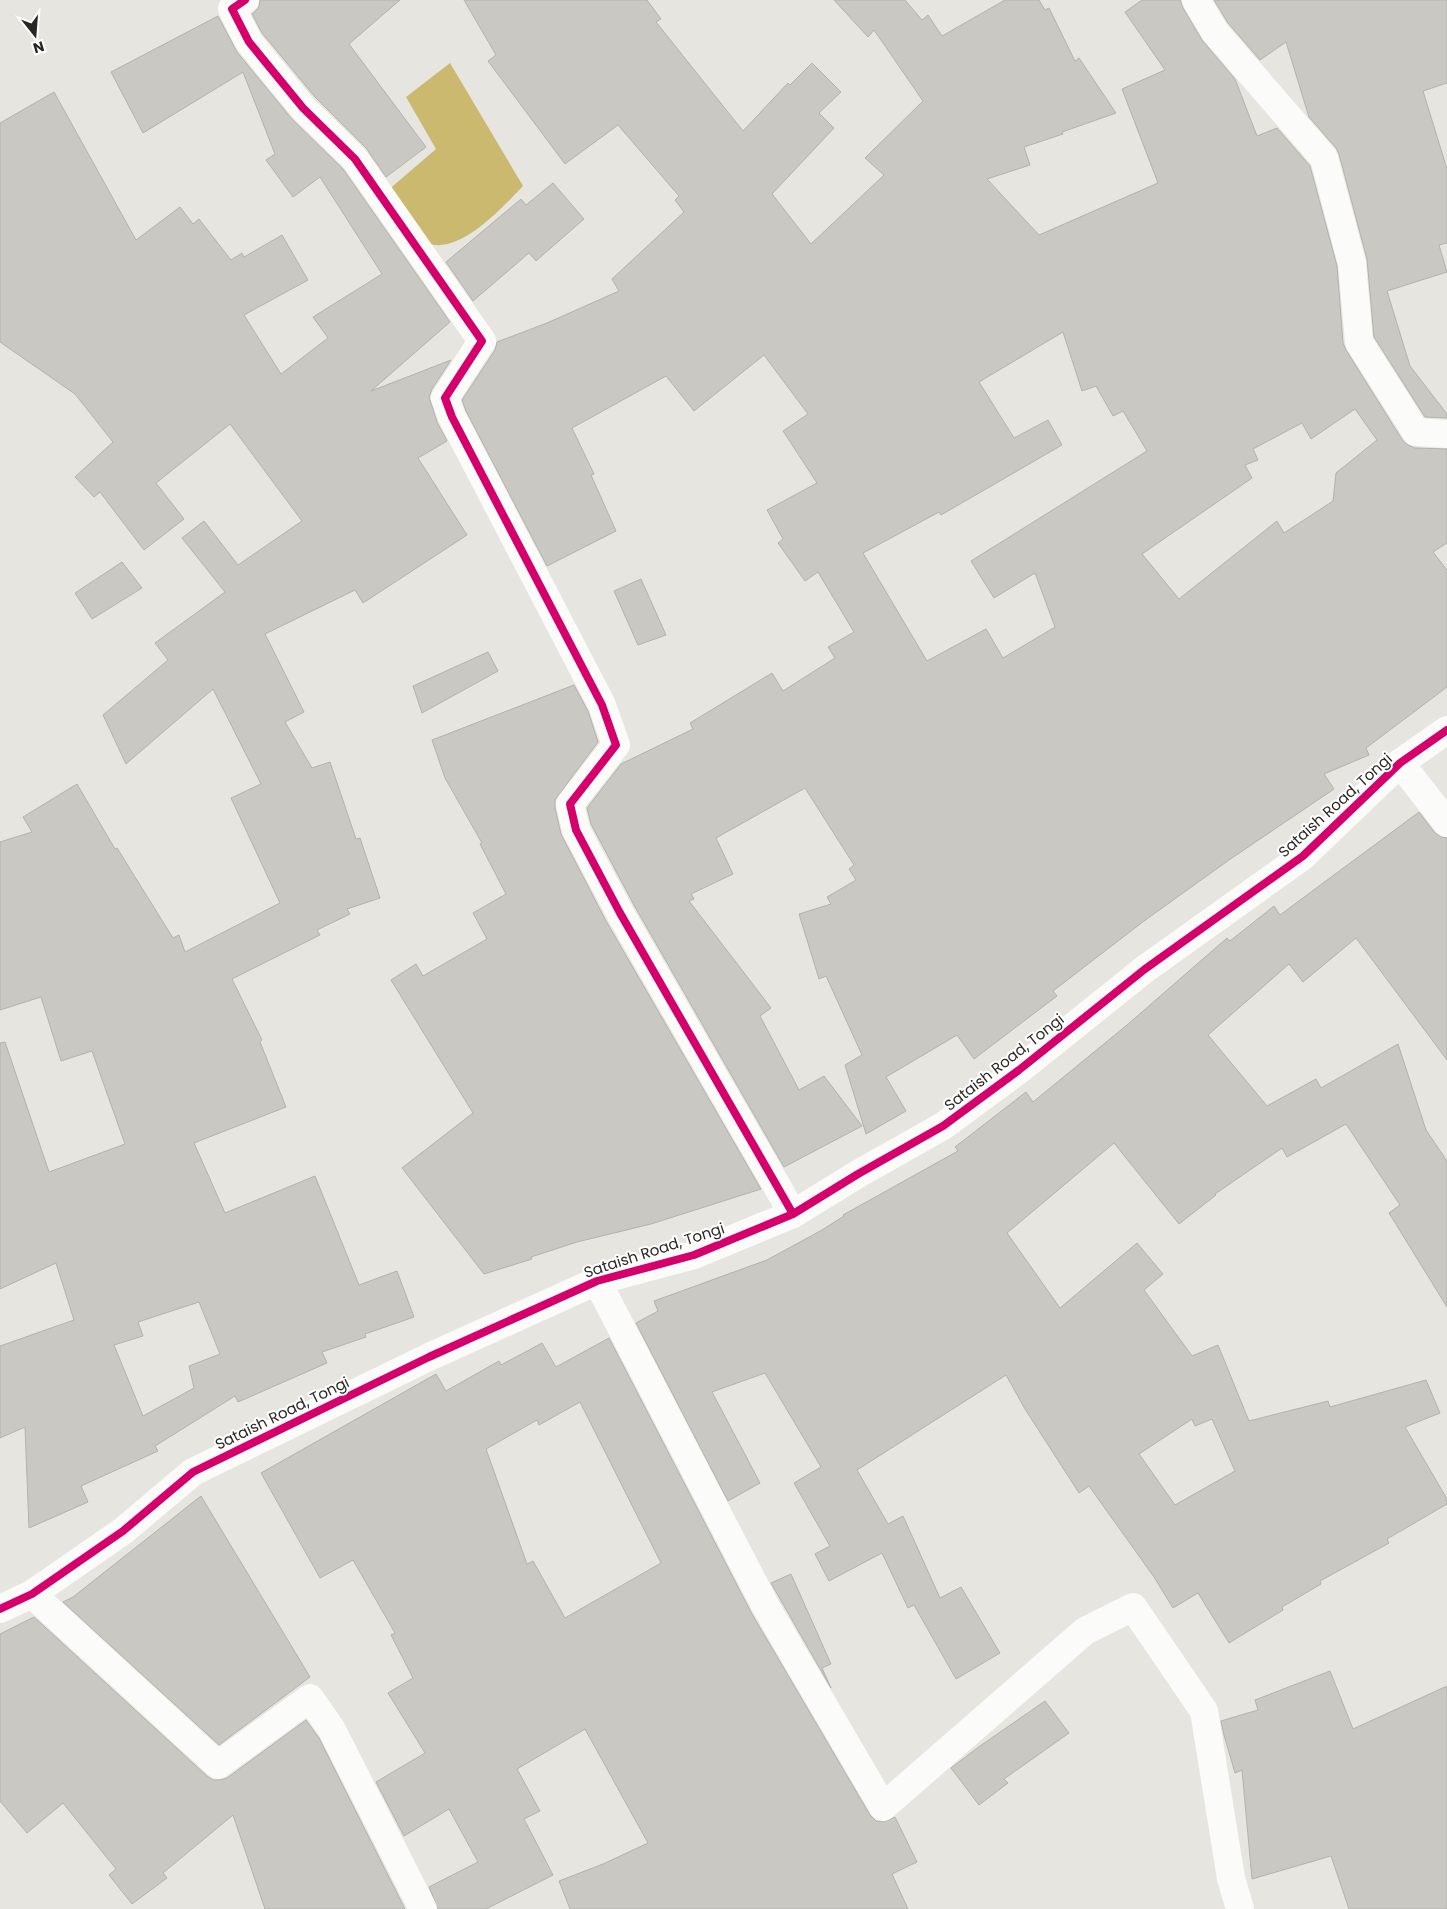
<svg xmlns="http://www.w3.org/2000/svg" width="1447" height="1909" viewBox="0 0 1447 1909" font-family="Poppins,sans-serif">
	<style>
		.water { fill: #cbb96f }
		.building { fill: #c9c8c3; stroke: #b3b2ad; fill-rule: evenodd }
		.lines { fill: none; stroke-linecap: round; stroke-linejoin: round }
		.minor { stroke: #fbfbfa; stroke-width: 28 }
		.tertiary { stroke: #fbfbfa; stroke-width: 28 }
		.cycleway-casing { stroke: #fff; stroke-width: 11 }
		.cycleway { stroke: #d6006c; stroke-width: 8 }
		.labels { text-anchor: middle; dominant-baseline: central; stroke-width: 4; stroke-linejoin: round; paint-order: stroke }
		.street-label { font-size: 15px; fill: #282723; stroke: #fff }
	</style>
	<rect width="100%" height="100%" fill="#e6e5e0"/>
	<!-- water -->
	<path class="water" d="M450 63 523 186C503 207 466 248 435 245 429 244 422 241 416 239L386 192 436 149 406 97Z"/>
	<!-- building -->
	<path class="building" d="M260 0H400L349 44 426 147 386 177 366 148 315 97 262 33 252 14 259 7Z
		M464 0H647L661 19 656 22 743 131 788 83 790 85 812 63 841 92 819 113 834 128 772 194 811 244 884 175 865 158 923 101 874 30 868 37 834 0H905L922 20 928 15 942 36 1005 0H1039L1045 10 1049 8 1075 61 1079 58 1116 113 1062 132 1063 134 1024 147 1030 165 987 179 1039 235 1158 183 1122 89 1165 70 1125 12 1142 0H1180L1183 8 1202 40 1235 79 1257 136 1277 128 1310 166 1337 266 1343 343 1346 350 1403 441 1408 445 1415 448 1447 449V543L1433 552 1447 570V687L1366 748 1369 755 1324 774 1334 789 1229 860 1144 921 1053 991 1057 996 974 1059 957 1035 886 1077 906 1111 866 1134 845 1065 862 1055 826 976 819 979 799 914 831 904 827 897 856 880 849 869 854 865 805 788 716 838 733 874 691 894 694 899 689 901 771 1008 760 1016 799 1090 824 1076 862 1126 784 1167 634 905 591 824 587 808 621 764 693 729 690 723 772 673 783 691 835 658 828 647 854 632 818 572 805 581 778 543 783 539 767 510 817 483 783 431 808 414 764 355 694 411 666 376 572 428 594 474 591 475 616 531 547 566 466 411 462 400 495 350 497 342 547 323 619 291 612 279 684 212 675 200 679 196 618 125 565 164 488 61 496 55ZM1063 332 1082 391 1096 386 1113 416 1123 411 1147 451 971 561 994 598 1035 573 1055 627 1003 658 986 629 927 661 863 553 939 512 941 515 1062 445 1048 420 1014 438 979 382ZM1355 409 1377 440 1336 473 1333 501 1284 533 1277 521 1179 599 1142 554 1252 478 1245 465 1258 460 1253 449 1302 423 1311 439Z
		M1214 0H1447V83L1423 91 1447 169V243L1439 245 1447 272 1387 291 1410 366 1447 414V418L1425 417 1374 337 1367 259 1339 154 1336 148 1309 117 1286 42 1260 60 1228 23Z
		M218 16 237 52 291 118 343 169 450 322 371 391 451 360 432 389 429 397 437 422 447 441 418 458 467 535 363 603 355 590 265 634 304 712 285 722 312 768 330 762 356 839 360 838 380 898 347 909 350 914 317 930 320 935 232 979 262 1040 260 1042 286 1107 194 1143 225 1213 315 1176 359 1285 397 1271 414 1317 365 1334 366 1337 322 1352 327 1363 238 1402 235 1396 155 1446 158 1451 81 1486 88 1502 29 1528 25 1427 0 1438V1346L74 1320 56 1263 0 1289V1043L5 1042 49 1172 125 1144 92 1051 61 1061 41 997 0 1010V842L32 832 23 817 77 784 115 849 117 848 173 938 179 935 185 952 280 903 231 798 261 784 213 689 126 764 103 715 168 660 155 643 225 592 182 538 204 521 238 565 302 521 230 424 156 483 184 519 144 550 100 492 94 497 75 477 113 442 75 394 0 342V123L54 92 136 240 180 207 193 224 199 219 231 260 242 253 244 257 282 235 308 280 244 315 281 374 328 338 313 317 382 274 320 177 293 197 266 160 275 154 243 72 143 133 111 72ZM199 1302 220 1354 189 1366 194 1388 143 1416 114 1345 143 1336 138 1322Z
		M553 183 584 219 536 261 529 253 473 301 446 262 521 199 526 205Z
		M122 562 142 588 92 619 75 593Z
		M641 579 666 635 638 645 614 591Z
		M488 652 498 671 422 713 413 686Z
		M574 685 588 711 598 742 555 800V808L561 834 606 921 761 1189 651 1224 577 1242 531 1257 532 1259 484 1274 402 1168 473 1113 391 980 416 964 423 976 487 939 473 913 506 894 480 844 482 843 445 778 432 740Z
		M1419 812 1435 833 1441 837 1447 838V1060L1356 938 1303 982 1289 964 1208 1035 1267 1106 1316 1079 1321 1088 1398 1044 1426 1130 1447 1161V1307L1389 1213 1400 1205 1346 1124 1287 1157 1282 1148 1215 1194 1216 1195 1179 1224 1114 1143 1007 1233 1060 1308 1137 1243 1163 1274 1144 1290 1192 1356 1218 1345 1249 1421 1328 1401 1330 1407 1426 1380 1440 1413 1405 1427 1447 1499V1504L1387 1539 1389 1543 1320 1581 1321 1584 1282 1607 1283 1610 1229 1643 1198 1593 1173 1608 1154 1577 1089 1486 1079 1493 1025 1409 1006 1375 857 1470 888 1524 903 1516 940 1598 961 1587 1000 1653 956 1679 914 1605 908 1608 882 1553 829 1581 815 1554 830 1546 794 1483 821 1467 765 1373 712 1392 760 1483 728 1501 636 1323 658 1311 654 1301 767 1260 822 1230 844 1216 843 1215 958 1151 955 1147 1026 1092 1033 1102 1127 1025 1227 938 1230 941 1274 906 1280 915ZM1192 1419 1195 1426 1212 1419 1235 1471 1175 1505 1139 1454Z
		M609 1338 752 1614 870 1815 876 1821 884 1822 895 1817 917 1862 892 1874 908 1909H570L559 1881 603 1864 648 1843 585 1729 517 1769 540 1811 524 1819 553 1875 486 1909H438L429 1887 478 1862 449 1809 404 1836 376 1782 425 1753 388 1693 413 1678 391 1635 395 1633 353 1560 320 1578 261 1473 436 1374 446 1391 499 1361 501 1365 542 1343 556 1367ZM580 1402 661 1563 565 1618 533 1561 527 1564 486 1449 537 1420 539 1425Z
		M201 1496 310 1677 219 1745 63 1602 73 1597Z
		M791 1574 831 1664 822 1668 831 1688 771 1583Z
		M34 1617 207 1776 213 1780H220L227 1778 306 1720 319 1738 405 1909H265L233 1815 163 1873 167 1878 132 1904 109 1875 116 1869 63 1803 27 1833 0 1801V1634Z
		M1330 1671 1353 1729 1447 1686V1909H1349L1331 1856 1252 1879 1242 1770 1235 1773 1224 1735 1221 1721 1258 1710 1255 1700Z
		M1045 1701 1069 1733 1004 1779 1008 1783 979 1805 951 1768 980 1746Z"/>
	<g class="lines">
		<!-- minor -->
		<path class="minor" d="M245 0 232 9 249 42 303 108 355 159 482 341 445 398 452 417 602 705 616 745 570 804 576 830 620 913 793 1214
			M1196 0 1215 32 1324 158 1352 263 1359 342 1416 432 1447 434
			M1400 763 1447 823
			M597 1281 766 1607 883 1807 1085 1631 1133 1607 1204 1711 1231 1878 1240 1909
			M32 1594 218 1765 310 1698 332 1730 423 1909"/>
		<!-- tertiary -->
		<path class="tertiary" d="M0 1609 32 1594 123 1531 193 1472 429 1357 597 1281 694 1255 793 1214 858 1174 943 1126 1019 1070 1145 969 1303 856 1400 763 1447 730"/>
		<defs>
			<path id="cycleway" d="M245 0 232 9 249 42 303 108 355 159 482 341 445 398 452 417 602 705 616 745 570 804 576 830 620 913 793 1214
				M0 1609 32 1594 123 1531 193 1472 429 1357 597 1281 694 1255 793 1214 858 1174 943 1126 1019 1070 1145 969 1303 856 1400 763 1447 730"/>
		</defs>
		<!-- cycleway casing -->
		<use href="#cycleway" class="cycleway-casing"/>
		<!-- cycleway -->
		<use href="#cycleway" class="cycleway"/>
	</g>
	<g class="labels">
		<!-- street labels -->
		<g class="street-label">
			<text transform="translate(1335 805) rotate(-42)">Sataish Road, Tongi</text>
			<text transform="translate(1004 1062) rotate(-38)">Sataish Road, Tongi</text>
			<text transform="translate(654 1250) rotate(-18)">Sataish Road, Tongi</text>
			<text transform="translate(282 1413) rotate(-26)">Sataish Road, Tongi</text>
		</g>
	</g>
	<!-- north arrow -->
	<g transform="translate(35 35) rotate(163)" stroke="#ffffff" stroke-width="4" paint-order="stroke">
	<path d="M0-4L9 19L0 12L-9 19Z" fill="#282723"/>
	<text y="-8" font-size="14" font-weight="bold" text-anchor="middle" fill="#282723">N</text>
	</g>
</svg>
